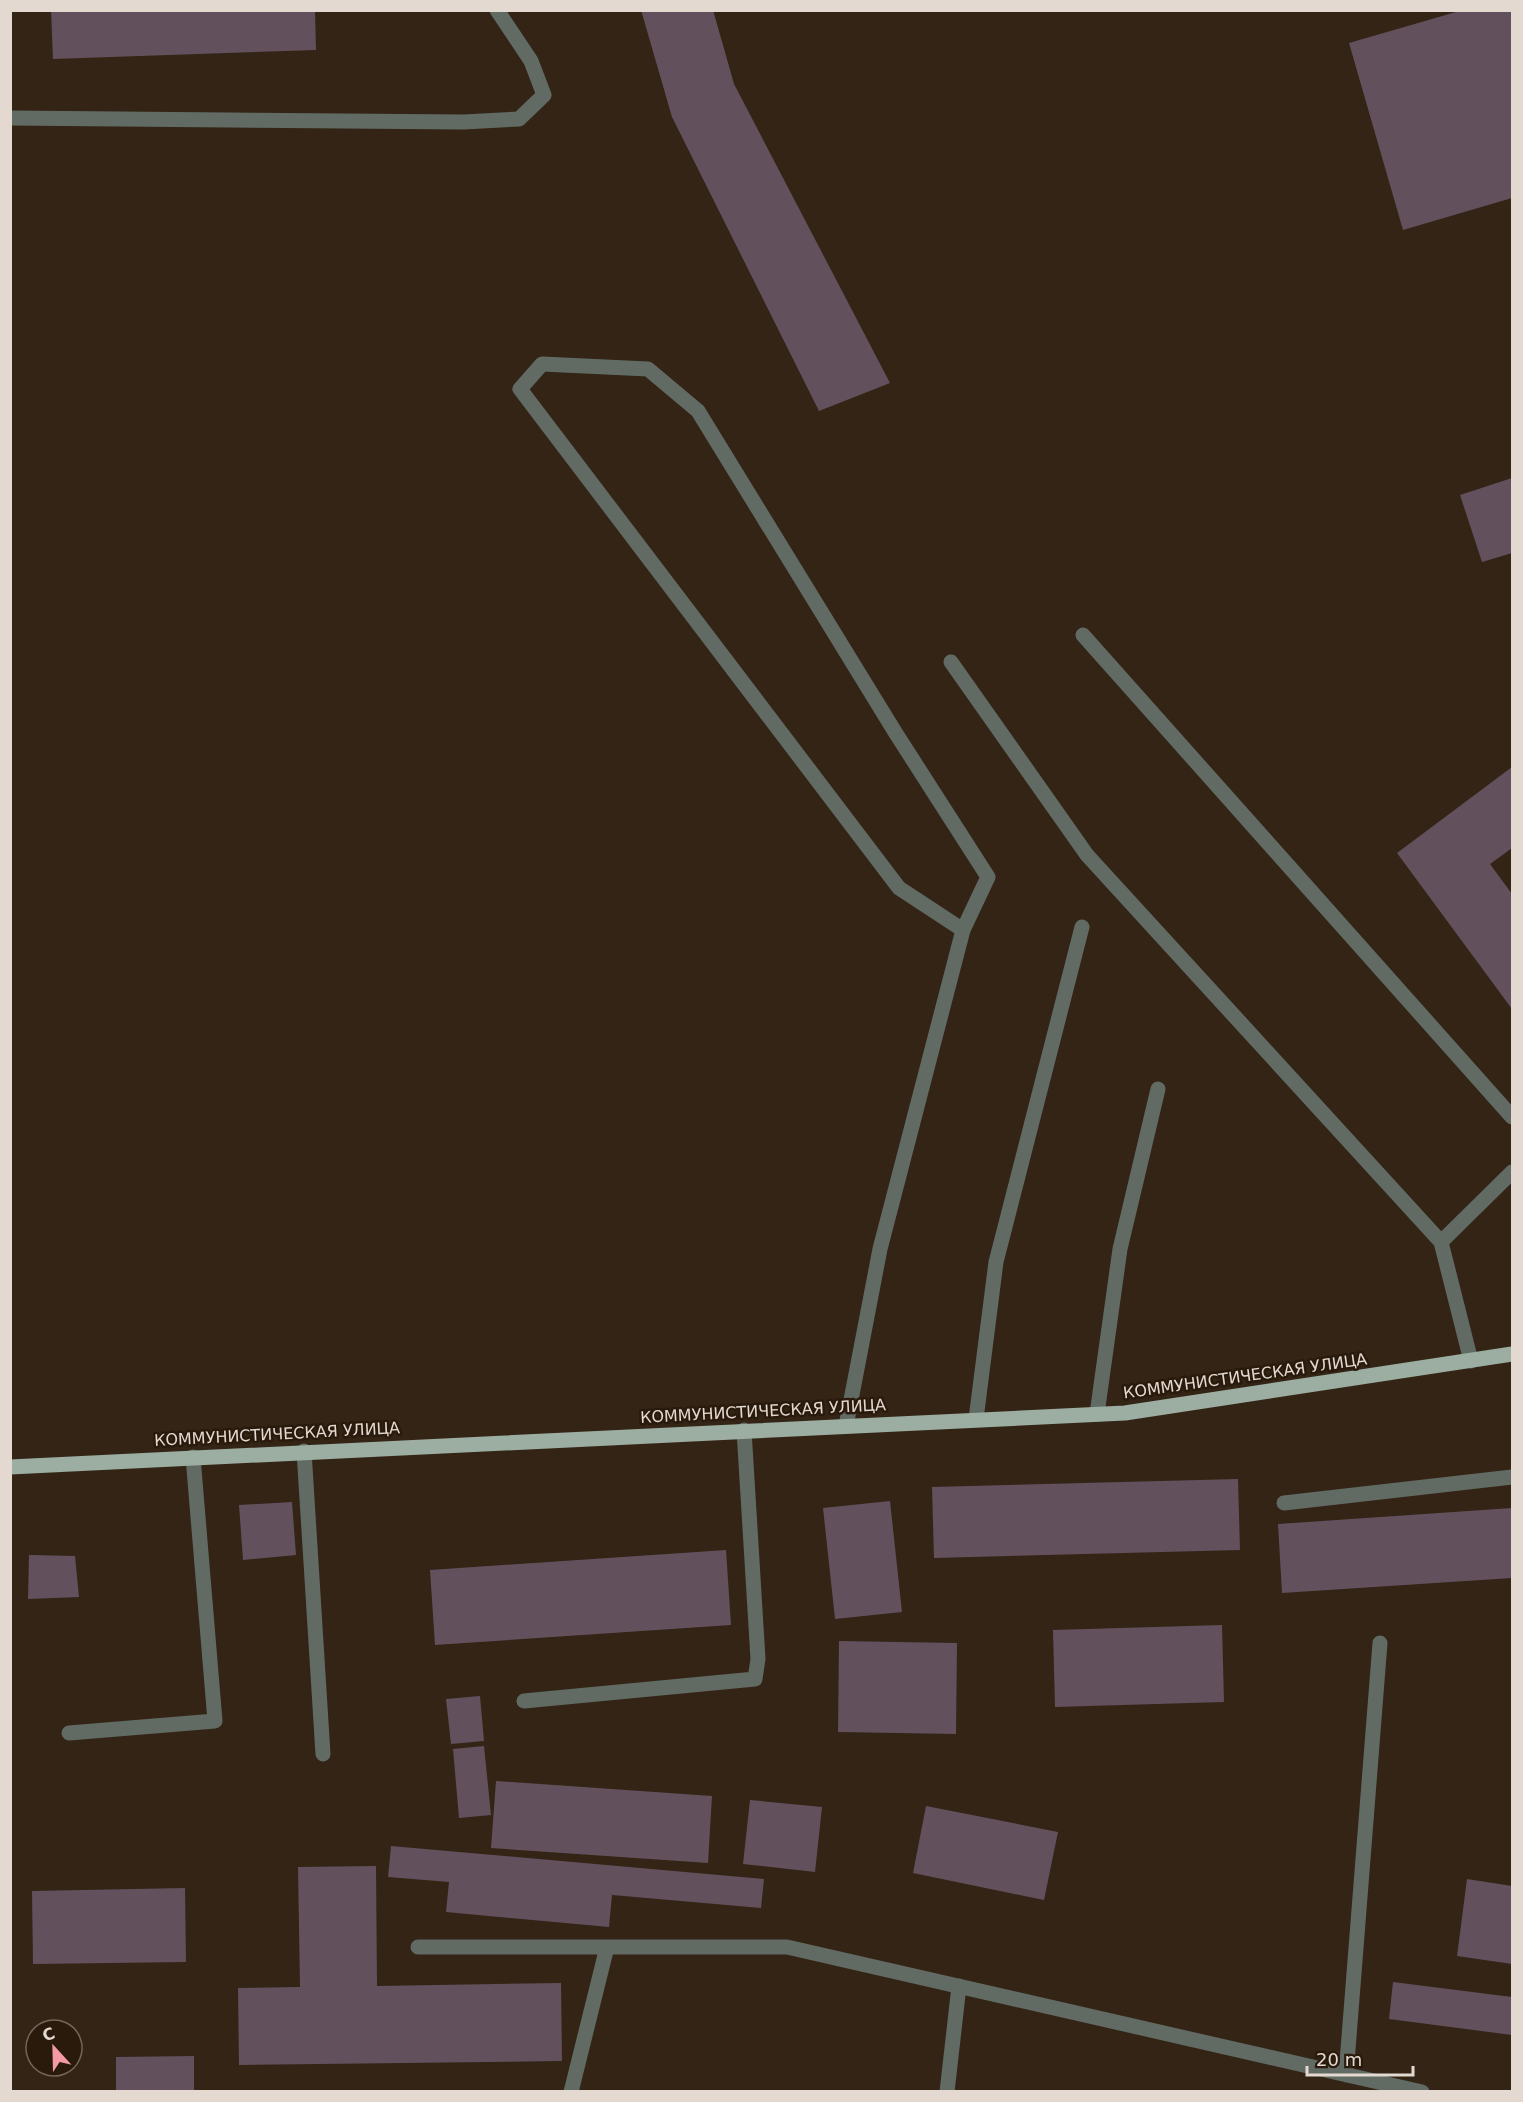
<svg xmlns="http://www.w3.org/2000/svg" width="1523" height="2102" viewBox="0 0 1523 2102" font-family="'DejaVu Sans',sans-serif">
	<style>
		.building { fill: #63505d }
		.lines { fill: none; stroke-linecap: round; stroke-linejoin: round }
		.minor { stroke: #616b64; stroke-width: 15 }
		.major { stroke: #9baea1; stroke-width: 15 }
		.labels { text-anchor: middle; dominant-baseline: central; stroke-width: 5; stroke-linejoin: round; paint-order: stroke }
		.street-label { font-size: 16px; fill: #e3d9d0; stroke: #291a0c }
	</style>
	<rect width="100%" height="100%" fill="#332416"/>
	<!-- building -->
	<path class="building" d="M51 10H315L316 50 53 59Z
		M641 10H713L734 84 890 383 819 411 672 117Z
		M1463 10H1512V198L1403 230 1349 43Z
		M1512 478V553L1482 562 1460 495Z
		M1512 767V848L1490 864 1512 894V1009L1397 853Z
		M1238 1479 1240 1550 934 1558 932 1487Z
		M890 1501 902 1612 835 1619 823 1508Z
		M292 1502 296 1555 243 1560 239 1505Z
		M1512 1508V1578L1282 1593 1278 1524Z
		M726 1550 731 1625 435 1645 430 1570Z
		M29 1555 75 1556 79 1597 28 1599Z
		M1222 1625 1224 1702 1055 1707 1053 1630Z
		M839 1641 957 1643 956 1734 838 1732Z
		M480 1696 484 1741 451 1744 446 1699Z
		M484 1746 491 1815 459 1818 453 1749Z
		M496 1781 712 1796 708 1863 491 1848Z
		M750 1800 822 1807 815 1872 743 1864Z
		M926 1806 1058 1832 1044 1900 913 1873Z
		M391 1846 764 1879 761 1908 612 1895 609 1927 446 1912 449 1882 388 1877Z
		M376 1866 377 1986 561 1983 562 2061 239 2065 238 1988 300 1987 298 1867Z
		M1467 1879 1512 1886V1964L1457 1956Z
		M185 1888 186 1962 33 1964 32 1891Z
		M1393 1982 1512 1997V2035L1389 2019Z
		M194 2056V2092H116V2057Z"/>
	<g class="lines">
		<!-- minor -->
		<path class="minor" d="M10 118 464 122 519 119 544 95 531 61 497 10
			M1083 635 1512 1117
			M951 662 1087 855 1441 1242 1471 1361
			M1441 1242 1512 1172
			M1097 1414 1120 1249 1158 1089
			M976 1419 996 1262 1082 927
			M846 1426 880 1249 963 930 988 877 895 732 698 411 648 369 542 364 520 389 899 888 963 930
			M304 1451 323 1754
			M1284 1503 1512 1477
			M524 1701 755 1679 758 1659 744 1430
			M69 1733 215 1721 193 1457
			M418 1947H787L1422 2092
			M1346 2075 1380 1643
			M571 2092 607 1947
			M947 2092 959 1986"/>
		<!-- major -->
		<path class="major" d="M10 1467 1125 1413 1512 1354"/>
	</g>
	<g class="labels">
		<!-- street labels -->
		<g class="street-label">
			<text transform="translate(1245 1376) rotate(-8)">КОММУНИСТИЧЕСКАЯ УЛИЦА</text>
			<text transform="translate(763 1411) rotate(-3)">КОММУНИСТИЧЕСКАЯ УЛИЦА</text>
			<text transform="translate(277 1434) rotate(-3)">КОММУНИСТИЧЕСКАЯ УЛИЦА</text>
		</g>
	</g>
	<!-- border -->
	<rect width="1523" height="2102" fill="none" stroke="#e3d9d0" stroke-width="24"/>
	<!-- north arrow -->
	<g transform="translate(54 2048) rotate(338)"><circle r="28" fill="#291a0c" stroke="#73665a" stroke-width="1.5"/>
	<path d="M0-4.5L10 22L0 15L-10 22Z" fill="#f49aa4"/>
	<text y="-9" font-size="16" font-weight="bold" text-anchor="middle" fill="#e3d9d0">С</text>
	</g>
	<!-- scale -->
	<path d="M1307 2066v9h106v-9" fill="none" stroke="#e3d9d0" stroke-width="3"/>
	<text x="1316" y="2066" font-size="18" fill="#e3d9d0" stroke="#291a0c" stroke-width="4.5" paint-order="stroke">20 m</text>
</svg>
